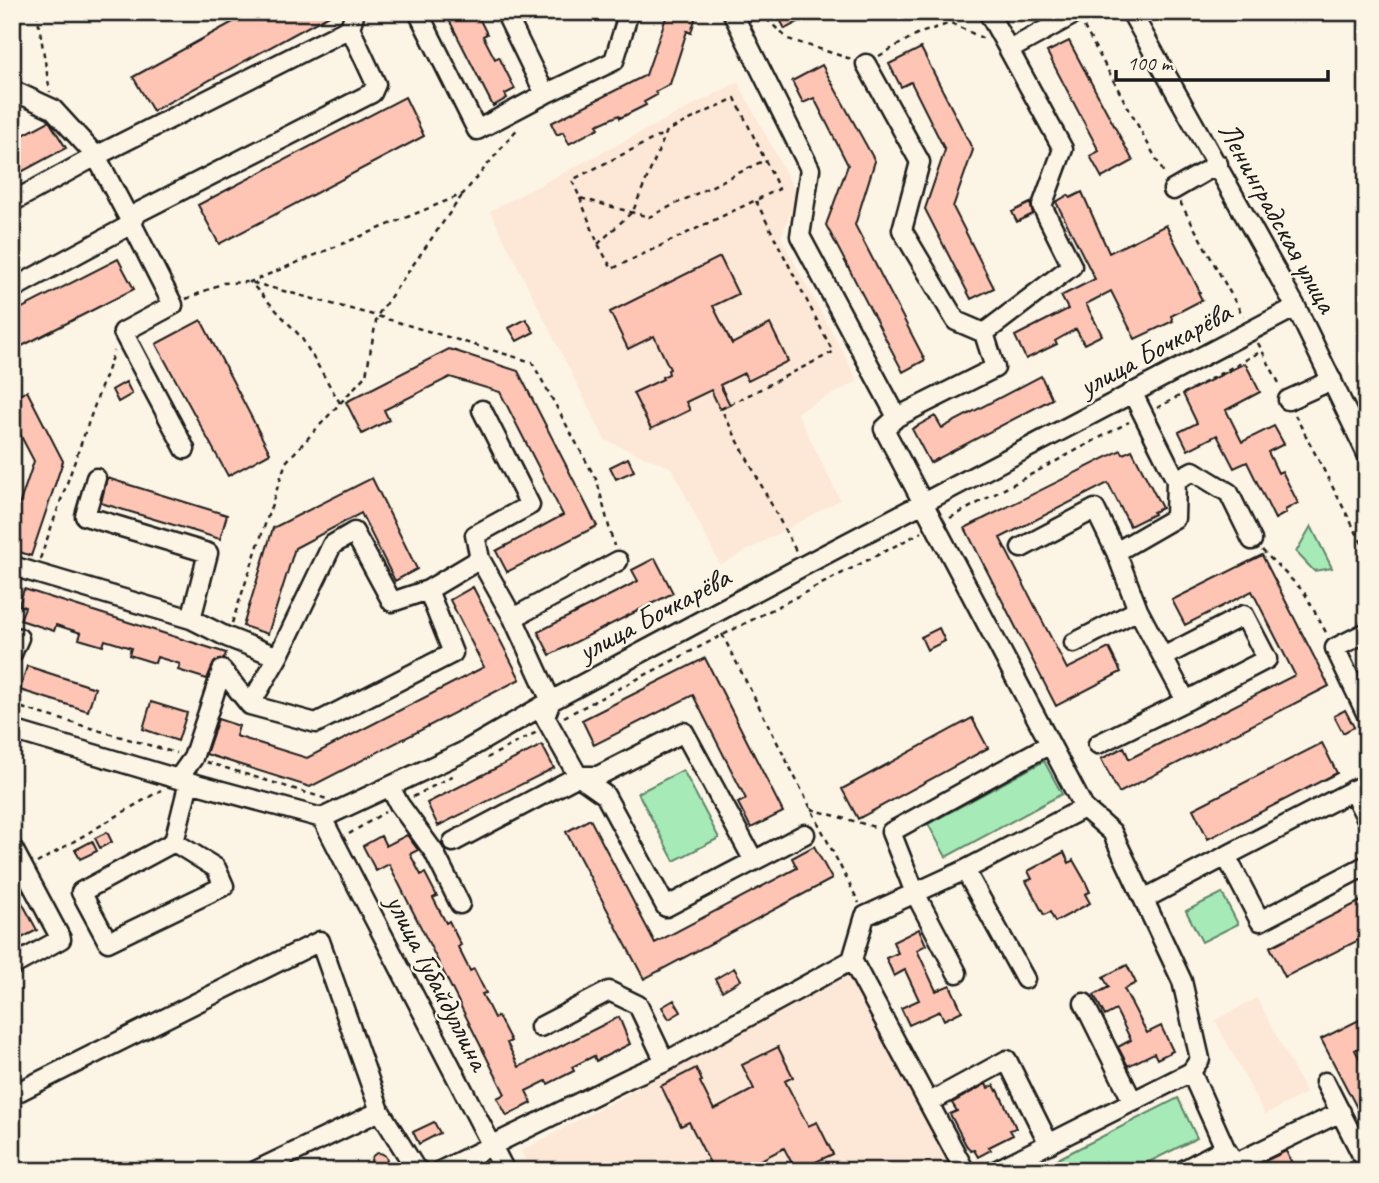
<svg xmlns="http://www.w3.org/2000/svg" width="1379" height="1183" viewBox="0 0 1379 1183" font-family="Caveat,sans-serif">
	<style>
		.built { fill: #fde7d6 }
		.green { fill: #a6ebb7; stroke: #61846a; stroke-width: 2 }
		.building { fill: #fec5b4; stroke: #1c1c1c; stroke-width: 2 }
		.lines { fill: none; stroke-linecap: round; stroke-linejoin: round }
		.minor-casing { stroke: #1c1c1c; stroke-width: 23 }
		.path { stroke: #1c1c1c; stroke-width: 2.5; stroke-dasharray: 5 5; stroke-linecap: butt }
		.minor { stroke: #fcf5e5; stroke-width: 18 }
		.labels { text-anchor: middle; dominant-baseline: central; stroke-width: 5; stroke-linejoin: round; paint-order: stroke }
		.street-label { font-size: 30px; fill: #1c1c1c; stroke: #fcf5e5 }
	</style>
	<rect width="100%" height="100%" fill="#fcf5e5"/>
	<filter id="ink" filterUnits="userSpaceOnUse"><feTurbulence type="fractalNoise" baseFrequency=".0143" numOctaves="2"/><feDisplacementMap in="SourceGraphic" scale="14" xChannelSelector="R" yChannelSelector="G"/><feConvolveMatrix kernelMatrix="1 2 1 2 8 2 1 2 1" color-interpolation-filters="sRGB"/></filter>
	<g filter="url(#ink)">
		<!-- built -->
		<path class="built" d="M738 82 797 195 781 238 858 381 797 412 840 500 720 565 672 468 605 440 490 211Z
			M849 976 952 1164 939 1171H531L521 1151Z
			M1257 998 1306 1093 1265 1115 1215 1020Z"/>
		<!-- green -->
		<path class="green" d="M1311 526 1332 568 1314 571 1296 552Z
			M1044 761 1062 794 946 857 928 824Z
			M683 770 719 838 674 861 638 793Z
			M1222 893 1238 924 1202 942 1186 911Z
			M1178 1098 1197 1138 1131 1171H1034Z"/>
		<!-- building -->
		<path class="building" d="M251 12H335L153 111 133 77Z
			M445 12H476L487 34 483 36 495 59 499 57 515 89 505 94 507 98 493 106Z
			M668 12H697L691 33 687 31 670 84 655 92 657 95 644 102 646 105 620 118 619 115 597 125 599 128 569 144 563 132 557 135 551 123 646 75Z
			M776 12H817L785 29Z
			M1069 41 1133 161 1102 178 1090 156 1099 151 1047 52Z
			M921 48 973 150 953 207 994 288 971 299 925 209 945 150 911 82 901 87 889 64Z
			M822 65 875 161 855 225 925 360 903 372 826 225 848 165 814 98 803 103 792 81Z
			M405 97 424 136 219 244 198 205Z
			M49 121 66 148 12 177V141Z
			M1082 192 1109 253 1166 225 1200 292H1198L1202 300 1171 316 1173 321 1135 339 1111 291 1086 304 1102 335 1084 344 1076 329 1055 341 1057 344 1026 359 1015 336 1068 309 1061 296 1095 279 1056 202 1068 195 1070 198Z
			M1030 203 1033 214 1017 222 1012 212Z
			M720 257 738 294 713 306 732 344 770 324 788 361 748 381 744 373 720 385 730 405 720 409 711 390 686 402 690 410 651 429 633 393 663 379 662 377 669 374 668 370 670 369 654 336 628 349 610 312Z
			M118 259 134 289 12 351V313Z
			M526 319 534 332 517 341 509 328Z
			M201 320 270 453 228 476 156 344Z
			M449 349 518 371 597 526 507 572 496 551 563 515 500 392 450 377 384 410 389 420 362 434 346 402Z
			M1245 363 1260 392 1226 410 1242 442 1274 426 1284 444 1268 452 1278 473 1282 471 1298 503 1285 510 1286 513 1275 519 1247 462 1234 468 1217 435 1188 450 1179 432 1197 423 1183 394Z
			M1041 376 1052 399 930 463 912 429 935 416 942 428Z
			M126 382 132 394 118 402 112 390Z
			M27 391 63 461 31 556 12 549V526L34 461 12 419V398Z
			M1121 450 1123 454 1132 450 1162 508 1153 512 1154 514 1130 526 1108 483 1000 538 1067 669 1109 648 1121 672 1056 706 965 528Z
			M628 458 634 471 616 479 610 467Z
			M107 478 227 515 220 539 101 503Z
			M372 478 417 569 395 581 361 513 295 548 268 634 243 626 273 528Z
			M1262 555 1329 686 1119 793 1101 759 1124 747 1129 759 1295 675 1252 591 1185 625 1172 600Z
			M655 558 673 593 550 655 538 632 638 581 632 570Z
			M473 587 520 679 310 787 206 754 218 719 239 726 236 736 307 758 484 667 450 600Z
			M24 589 226 653 224 659 214 662 207 679 178 670 180 664 157 657 155 663 129 655 131 648 105 640 103 646 79 639 81 633 56 625 54 631 20 620 25 607 19 605Z
			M939 628 945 641 927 650 921 637Z
			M705 658 783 812 751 828 738 803 746 799 693 695 594 745 582 720Z
			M27 666 95 688 88 711 20 690Z
			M151 702 187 713 178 741 143 729Z
			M1345 710 1354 727 1343 733 1334 716Z
			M972 718 988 748 858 819 842 789Z
			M1322 743 1337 773 1208 839 1193 809Z
			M542 745 554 768 438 826 427 803Z
			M590 819 655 943 797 868 792 858 814 846 832 879 644 979 566 832Z
			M107 832 112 842 100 848 95 838Z
			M407 835 418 850 410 854 421 875 425 873 437 896 433 898 446 923 449 921 461 945 458 947 470 971 474 969 486 993 482 994 494 1018 498 1016 511 1041 507 1043 519 1067 619 1017 630 1044 596 1061 594 1056 572 1067 574 1071 548 1084 546 1081 526 1091 532 1103 507 1116 497 1098 505 1094 389 864 376 871 363 846 381 836 386 846Z
			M92 841 97 851 80 859 75 850Z
			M1064 852 1069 863 1073 860 1085 881 1090 892 1085 894 1090 903 1055 922 1050 912 1044 915 1026 881 1032 879 1028 871Z
			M12 884 37 930 12 943Z
			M1367 898V936L1285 977 1270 947Z
			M919 929 926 945 917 950 936 991 950 985 962 1011 944 1020 940 1011 909 1025 901 1008 919 1000 905 970 894 976 886 958 898 953 893 942Z
			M1127 965 1136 983 1124 989 1147 1033 1161 1026 1173 1051 1157 1059 1154 1053 1128 1066 1118 1047 1131 1040 1116 1010 1105 1016 1094 995 1109 987 1103 977Z
			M734 968 741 980 722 991 715 979Z
			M674 1000 681 1012 669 1019 662 1007Z
			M1367 1016V1044L1355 1050 1367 1073V1127L1321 1039Z
			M778 1047 793 1077 785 1081 808 1126 817 1122 833 1154 796 1171 784 1148 739 1171H714L689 1122 681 1126 661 1086 696 1068 702 1081 700 1082 714 1110 754 1089 742 1065Z
			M986 1084 988 1088 994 1085 997 1091 998 1090 1016 1128 1010 1130 1013 1135 989 1147 991 1150 978 1157 974 1150 971 1151 966 1145 950 1114 957 1111 952 1103Z
			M434 1122 440 1133 419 1144 413 1132Z
			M1286 1151 1296 1171H1251V1168Z
			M371 1161a8 8 0 1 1 16 0a8 8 0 1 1-16 0Z"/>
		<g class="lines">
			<defs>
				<path id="minor" d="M418 12 477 130 545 94 505 12
					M732 12 810 169 800 236 897 417 884 429 1084 808 1112 832 1182 981 1200 1059 1191 1072 1225 1148 1240 1171
					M988 12 1009 50 1078 12
					M1131 12 1296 307 1367 454
					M350 28 376 84 372 93 137 213 132 224 96 156 350 28 354 15
					M866 64 920 162 902 230 956 321 984 333
					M12 90 53 109 96 156 12 202
					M545 94 614 61 629 12
					M1173 190 1218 164
					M12 289 132 224 173 305 123 332 185 449
					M1132 392 1176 480 1193 471 1229 493 1252 540
					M1288 400 1332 380
					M482 410 530 505 475 535 480 559 513 618
					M897 417 995 368 984 333 1072 266 1042 206 1063 149 1009 50
					M96 478 85 516 208 553 191 619
					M1021 548 1095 509 1116 552 1175 518 1176 480
					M12 566 191 619 227 637 278 657
					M428 590 392 602 354 532 332 545 278 657 250 705 316 723 453 653 428 590 480 559
					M1367 632 1335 648 1367 715
					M12 636 19 638 12 654
					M1074 643 1138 610
					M1163 657 1244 615 1267 659 1186 701
					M12 730 178 779 322 818 461 753 551 701 803 566 1296 307
					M1050 744 891 832 915 893 965 870 1084 808
					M1098 744 1186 701 1138 610 1116 552
					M578 776 605 795 666 907 805 834
					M578 776H598L684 732 754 861
					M178 779 193 758 222 670 250 705
					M1367 783 1226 856 1260 921 1367 865
					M390 787 399 804 434 852 460 904
					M1352 790 1367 819
					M322 818 505 1171
					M174 842 81 892 108 942 224 886 216 868 174 842 189 782
					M453 842 578 776 545 717 551 701 513 618 618 561
					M12 847 61 939 12 966
					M965 870 1025 979
					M1144 899 1226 856
					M852 960 865 916 915 893 957 973
					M1084 1003 1133 1102
					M540 1027 609 991 638 1005 665 1062
					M1325 1082 1362 1155 1367 1152
					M12 1095 320 941 380 1111
					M930 1102 1007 1060 1049 1144
					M1236 1163 1341 1112
					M255 1171 380 1111 417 1171H420
					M440 1171 629 1078 665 1062 852 960 965 1171
					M995 1171 1191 1072
					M1182 1171 1225 1148"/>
			</defs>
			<!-- minor casing -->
			<use href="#minor" class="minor-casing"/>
			<!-- path -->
			<path class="path" d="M37 12 50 92
				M759 12 788 39 851 59
				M1084 27 1165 175
				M879 56 917 34 951 23 984 39
				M580 198 598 244 612 269 779 189 765 160 649 217 580 198 572 180 665 133
				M756 201 833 352 721 409 796 551
				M1180 202 1243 316
				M598 244 633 211 667 131 735 98 765 160
				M186 299 223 283 250 282 377 316 532 362 597 481 614 546
				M1258 343 1281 387
				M340 403 301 337 250 282 463 194 519 127
				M1157 408 1262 351
				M1295 415 1367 553
				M950 518 1129 422
				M1262 550 1304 592 1328 636
				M40 559 114 351
				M232 623 286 462 366 375 377 316 463 194
				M722 634 859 903
				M12 705 176 753
				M564 717 922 532
				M487 758 537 732
				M206 762 327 799
				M413 797 456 774
				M811 809 878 828
				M349 834 385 812
				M37 863 161 790"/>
			<!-- minor -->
			<use href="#minor" class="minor"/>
		</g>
	</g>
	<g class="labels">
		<!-- street labels -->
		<g class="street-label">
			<text transform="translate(1278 217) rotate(61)">Ленинградская улица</text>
			<text transform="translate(1155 349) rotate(-28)">улица Бочкарёва</text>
			<text transform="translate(654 614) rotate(-28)">улица Бочкарёва</text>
			<text transform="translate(438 982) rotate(63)">улица Губайдуллина</text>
		</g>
	</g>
	<!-- margin -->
	<rect width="1379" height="1183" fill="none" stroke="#fcf5e5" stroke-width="42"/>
	<rect x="21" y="21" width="1337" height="1141" fill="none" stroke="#1c1c1c" stroke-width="2.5" filter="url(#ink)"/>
	<!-- scale -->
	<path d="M1116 70v10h212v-10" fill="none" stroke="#1c1c1c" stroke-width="3.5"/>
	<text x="1127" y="70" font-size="21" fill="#1c1c1c" stroke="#fcf5e5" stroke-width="5" paint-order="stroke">100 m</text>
</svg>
